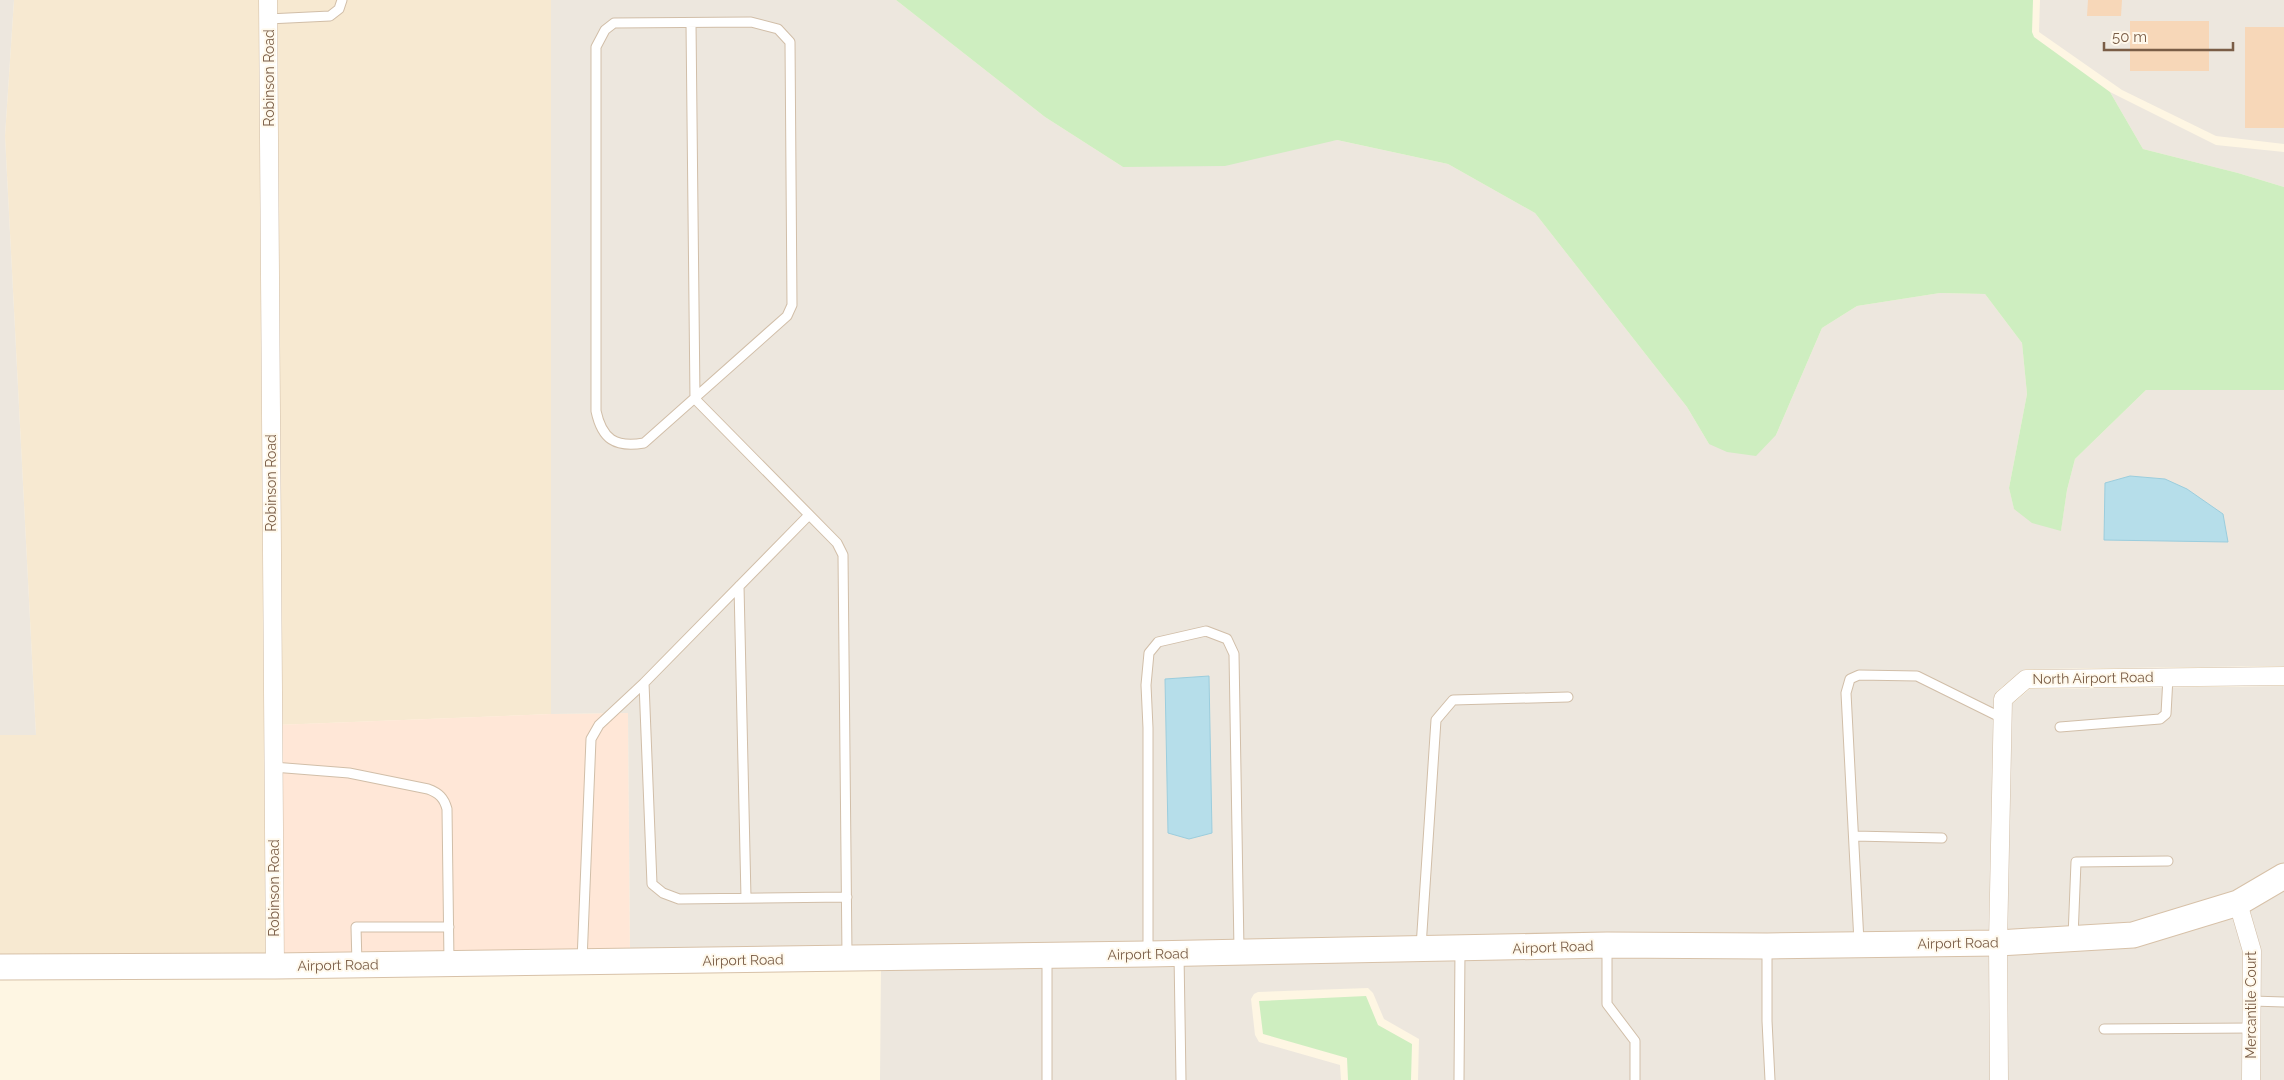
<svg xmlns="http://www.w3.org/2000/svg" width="2284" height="1080" viewBox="0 0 2284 1080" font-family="Raleway,sans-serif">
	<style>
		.residential { fill: #f7e9d1 }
		.commercial { fill: #ffe7d7 }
		.industrial { fill: #ede7de; fill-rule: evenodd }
		.green { fill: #ceeec0 }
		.water { fill: #b6deea; stroke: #9bcddd }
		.building { fill: #f7d7b8 }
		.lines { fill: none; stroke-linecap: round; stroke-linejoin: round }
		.lane-casing { stroke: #d1bea8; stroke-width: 11 }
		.street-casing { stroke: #d1bea8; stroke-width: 19 }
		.secondary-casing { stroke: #d7c1a8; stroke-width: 27 }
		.lane { stroke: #fff; stroke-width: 9 }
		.street { stroke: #fff; stroke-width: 18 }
		.secondary { stroke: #fff; stroke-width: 25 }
		.labels { text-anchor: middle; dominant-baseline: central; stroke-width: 4; stroke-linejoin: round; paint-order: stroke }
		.street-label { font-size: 14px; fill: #7a5d46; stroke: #fff9ec }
	</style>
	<rect width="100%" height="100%" fill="#fef6e3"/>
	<!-- residential -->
	<path class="residential" d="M14 0H551V714L276 725 271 956 0 957V735H36L5 136Z"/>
	<!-- commercial -->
	<path class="commercial" d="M628 713 630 951 271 956 276 725 551 714Z"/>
	<!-- industrial -->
	<path class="industrial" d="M0 0H14L5 136 36 735H0Z
		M551 0H896L1045 117 1123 167 1337 140 1448 164 1535 213 1687 407 1709 444 1776 435 1822 328 1857 306 1940 293 1985 294 2022 343 2027 394 2009 488 2014 508 2061 530 2067 490 2075 459 2146 390H2284V666L2026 669 2021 671 1997 691 1994 699 1989 933 630 951 628 713 551 714ZM2130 476 2165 479 2105 483ZM1209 676 1168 833 1165 680Z
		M2040 0H2284V144L2216 136 2122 90 2039 32Z
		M2110 92 2216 145 2284 152V187L2238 173 2143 149Z
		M2284 686V864L2234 893 2132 925 2007 932 2012 704 2030 689Z
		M2284 887V1080H2260L2261 951 2249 907Z
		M2232 915 2244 952 2243 1080H2008L2007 952Z
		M1989 953 1990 1080H1418L1419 1039 1384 1019 1373 993 1368 988 1258 992 1254 994 1251 999 1255 1035 1259 1042 1340 1065 1341 1080H880L881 968Z"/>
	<!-- green -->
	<path class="green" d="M896 0H2033L2032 32 2034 37 2110 92 2143 149 2238 173 2284 187V390H2146L2075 459 2067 490 2061 531 2032 523 2014 509 2009 488 2027 394 2022 343 1985 294 1940 293 1857 306 1822 328 1776 435 1756 456 1727 452 1709 444 1687 407 1535 213 1448 164 1337 140 1225 166 1123 167 1045 117Z
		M1366 996 1378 1025 1412 1044 1411 1080H1348L1347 1058 1263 1034 1259 1001Z"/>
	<!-- water -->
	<path class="water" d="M2130 476 2165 479 2187 489 2223 514 2228 542 2104 540 2105 483Z
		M1209 676 1212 833 1189 839 1168 833 1165 679Z"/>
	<!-- building -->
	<path class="building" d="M2088 0H2122L2121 16H2087Z
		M2130 21H2209V71H2130Z
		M2245 27H2284V128H2245Z"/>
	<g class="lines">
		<defs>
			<path id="lane" d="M268 19 330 16 339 9 342 0
				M751 22 778 29 790 42 792 305 787 316 644 443C615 448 602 439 596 411V47L605 30 614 23Z
				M691 23 695 399 837 543 843 555 847 955
				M809 515 644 683 652 884 663 893 679 899 847 897
				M739 586 746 898
				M2060 727 2160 719 2166 714 2168 677
				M273 767 349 773 428 789C439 793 444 798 447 809L449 962
				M1854 836 1942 838
				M2073 937 2076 862 2168 861
				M1859 942 1846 693 1850 679 1859 675 1917 676 2002 718
				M1607 945V1004L1635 1041V1080
				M1421 947 1436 720 1453 700 1568 697
				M1767 949V1021L1770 1080
				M1148 951V728L1146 685 1149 653 1158 642 1206 631 1227 639 1234 654 1239 950
				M1179 954 1181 1080
				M582 961 591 739 599 725 644 683
				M357 964 356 927H449
				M2252 1001 2284 1002
				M2104 1029 2252 1028
				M1047 1080V958
				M1459 1080 1460 949"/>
			<path id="street" d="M268 0 275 966
				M2238 903 2252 951 2251 1080
				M1999 1080 1998 943 2003 699 2026 679 2284 676"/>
			<path id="secondary" d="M0 967 275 966 1148 954 1607 945 1767 946 1998 943 2133 935 2238 903 2284 876"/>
		</defs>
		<!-- lane casing -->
		<use href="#lane" class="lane-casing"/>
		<!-- street casing -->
		<use href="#street" class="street-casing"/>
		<!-- secondary casing -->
		<use href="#secondary" class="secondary-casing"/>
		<!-- lane -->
		<use href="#lane" class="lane"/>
		<!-- street -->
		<use href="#street" class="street"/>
		<!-- secondary -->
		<use href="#secondary" class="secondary"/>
	</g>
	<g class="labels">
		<!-- street labels -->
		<g class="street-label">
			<text transform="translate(269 78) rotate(-90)">Robinson Road</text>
			<text transform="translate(271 483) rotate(-90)">Robinson Road</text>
			<text transform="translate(2093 678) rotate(-1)">North Airport Road</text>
			<text transform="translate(274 888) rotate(-90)">Robinson Road</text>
			<text transform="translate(1958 943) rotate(-1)">Airport Road</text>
			<text transform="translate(1553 947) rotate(-2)">Airport Road</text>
			<text transform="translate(1148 954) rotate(-1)">Airport Road</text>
			<text transform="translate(743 960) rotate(-1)">Airport Road</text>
			<text transform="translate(338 965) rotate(-1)">Airport Road</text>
			<text transform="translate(2251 1005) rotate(-90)">Mercantile Court</text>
		</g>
	</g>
	<!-- scale -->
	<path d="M2104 42v8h129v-8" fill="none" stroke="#7a5d46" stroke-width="2.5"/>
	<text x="2112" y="42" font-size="15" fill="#7a5d46" stroke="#fff9ec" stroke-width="4" paint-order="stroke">50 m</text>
</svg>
